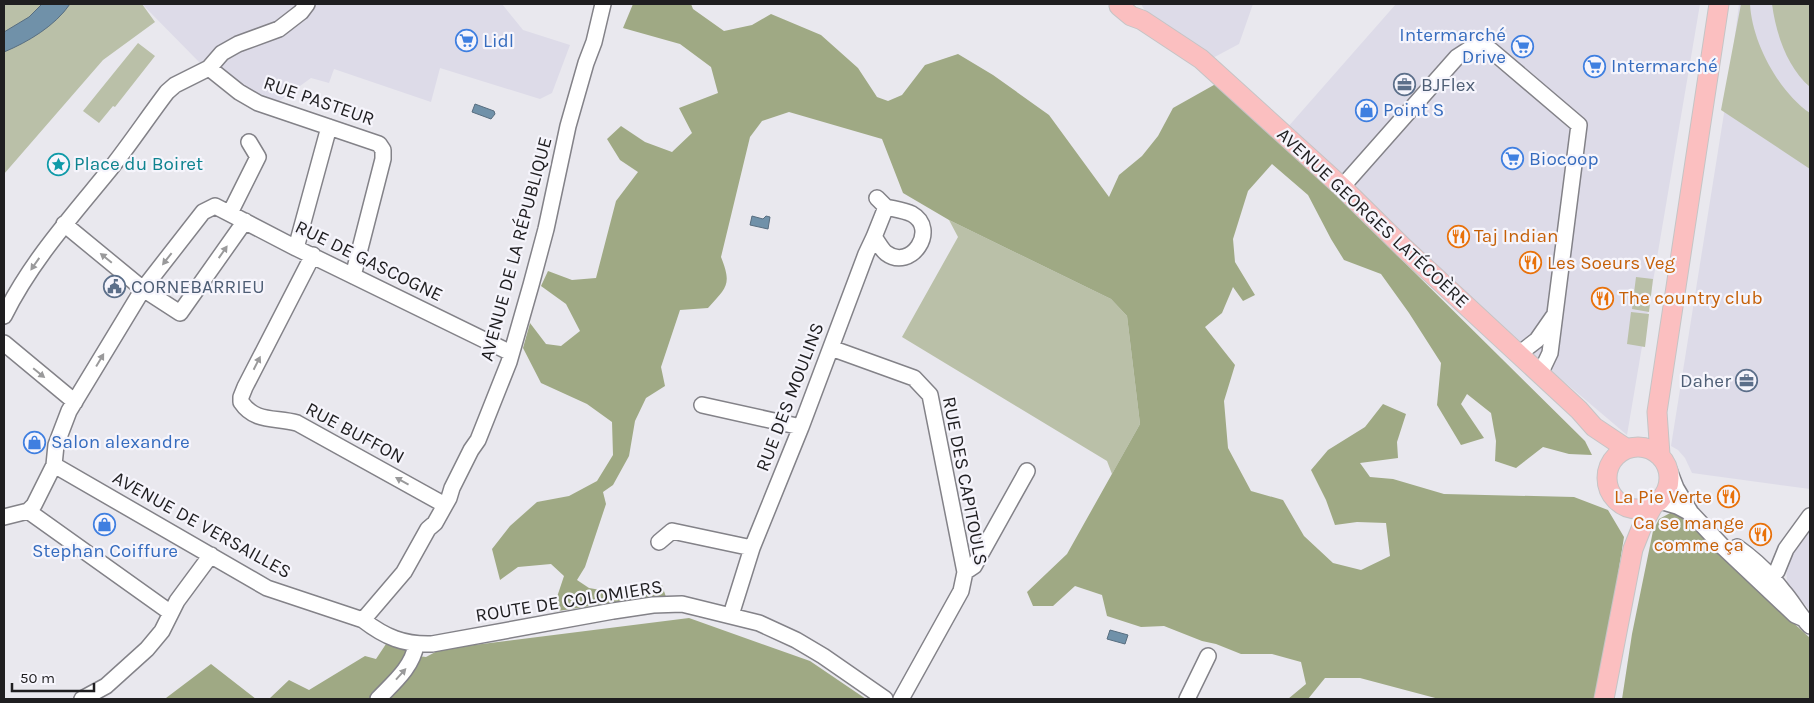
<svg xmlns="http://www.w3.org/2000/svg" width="1814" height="703" viewBox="0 0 1814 703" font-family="Karla,sans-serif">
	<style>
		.built { fill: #dddbe8 }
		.green { fill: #bac0a8 }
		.forest { fill: #9fa984 }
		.water { fill: #7091a9; stroke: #586e80 }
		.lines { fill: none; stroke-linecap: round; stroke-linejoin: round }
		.minor-casing { stroke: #838288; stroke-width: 18 }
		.major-casing { stroke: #c5c4c5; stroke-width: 21 }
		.minor { stroke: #fff; stroke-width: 15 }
		.major { stroke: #fbbfc0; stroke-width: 19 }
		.oneway { fill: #9a9a9b }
		.labels { text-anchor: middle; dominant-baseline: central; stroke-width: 4.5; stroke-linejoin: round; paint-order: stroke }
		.shop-label { font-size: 19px; fill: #366cbe; stroke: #f6f5fc; text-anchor: start }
		.service-label { font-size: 19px; fill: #4e5e75; stroke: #f6f5fc; text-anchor: start }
		.street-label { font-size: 19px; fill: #1f1e20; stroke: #f6f5fc }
		.culture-label { font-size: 19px; fill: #0d838f; stroke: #f6f5fc; text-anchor: start }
		.food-label { font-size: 19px; fill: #c56008; stroke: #f6f5fc; text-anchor: start }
	</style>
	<rect width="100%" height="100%" fill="#e9e8ee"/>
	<!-- built -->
	<path class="built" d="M142 4H502L523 30 570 45 552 93 540 99 440 68 431 102 334 69 329 83 311 78 278 102 254 92 199 62Z
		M1141 4H1253L1239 44 1209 60 1148 16Z
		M1396 4H1700L1627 435 1510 336 1287 128Z
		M1739 4H1810V489L1692 473 1685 458 1678 450 1671 446 1729 82Z
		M1810 531V611L1787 582 1786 563Z"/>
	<!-- green -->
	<path class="green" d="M4 4H142L155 22 103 60 4 174Z
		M1741 4H1750C1752 42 1778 91 1810 113V169L1721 110Z
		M1772 4H1810V87C1787 67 1776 34 1772 4Z
		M138 43 155 56 115 107 113 106 99 123 83 111Z
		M949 220 1111 299 1127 316 1140 424 1112 474 1107 461 902 337 958 237Z
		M1636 277 1653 279 1649 312 1632 309Z
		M1631 312 1649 314 1645 347 1627 344Z"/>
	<!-- forest -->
	<path class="forest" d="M633 4H691L693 9 724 31 752 25 771 14 821 35 858 68 877 97 888 101 902 95 925 65 958 54 993 75 1049 115 1109 197 1119 175 1142 156 1158 136 1173 108 1221 81 1585 441 1592 455 1569 454 1543 447 1516 468 1495 461 1496 441 1491 413 1467 394 1461 404 1484 438 1461 445 1437 405 1441 363 1409 313 1381 274 1344 260 1331 239 1308 195 1272 164 1248 191 1233 239 1235 262 1255 295 1243 301 1233 287 1222 313 1205 327 1235 365 1224 401 1228 448 1251 491 1283 500 1304 536 1333 563 1361 570 1390 556 1386 523 1357 522 1335 525 1326 500 1311 470 1328 450 1365 427 1383 404 1406 414 1397 442 1398 458 1360 463 1370 477 1393 479 1444 494 1574 497 1608 510 1624 537 1598 699H1439L1360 678H1325L1308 699H1288L1306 684 1301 662 1272 654H1241L1216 644 1202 641 1164 626 1141 627 1107 616 1102 595 1075 586 1053 606H1033L1027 592 1067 554 1140 424 1127 316 1111 299 949 220 903 193 882 139 789 112 762 121 750 137 721 257C732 285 727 287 708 308L680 310 661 367 665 386 646 398 635 421 629 456 613 485 603 492 606 504 585 567 577 580 589 588 612 592 662 585 667 600 654 596 552 612 564 576 551 564 518 567 500 580 492 549 510 526 537 502 569 496 597 481 613 455 612 422 587 404 541 383 523 348 530 323 546 344 561 346 580 331 566 304 541 286 548 271 572 280 596 278 616 201 638 172 620 160 607 139 621 126 645 142 672 152 692 133 679 108 718 93 711 67 680 44 623 28Z
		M1672 512 1679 513 1704 535 1763 595 1810 638V699H1622L1632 634 1653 531 1659 519Z
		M689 618 810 661 866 699H269L289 680 309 690 365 656 376 659 386 644 406 649 408 655 426 657 441 649 458 647Z
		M211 664 256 699H163L166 698Z"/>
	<!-- water -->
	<path class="water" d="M42 4H70C55 26 28 42 4 52V32L29 17Z
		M475 104 494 111 495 114 491 119 472 112Z
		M752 216 763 219 766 216 770 217 768 229 750 225Z
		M1110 630 1128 635 1125 644 1107 639Z"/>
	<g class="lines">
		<defs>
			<path id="minor" d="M209 68 239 92 258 103 379 144 383 150V159L353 276
				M1342 187 1457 57 1474 46 1482 44 1492 51 1579 125 1550 353 1540 374
				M230 213 258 157 249 142
				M64 224 143 289 180 313 245 221
				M874 237C878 242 881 249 886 253 911 272 939 229 912 214 904 210 894 209 886 207
				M296 248 329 127
				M313 255 245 387 241 397V402C255 423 276 417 297 423L445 505
				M4 316C31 261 72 216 111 168 130 144 148 117 167 92L175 85 209 68 222 53 238 44 279 29 301 12 307 4
				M4 343 75 402
				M831 348 914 378 930 395 965 572 961 591 901 699
				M1519 354 1537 340 1553 317
				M702 405 801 427
				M54 465 267 588 363 620C385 637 404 645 432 644L613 611 653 605 682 604 759 623 796 640 823 656 885 699
				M1669 470 1676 488 1691 513
				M1660 501 1677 506 1692 514 1724 548 1795 615 1802 618
				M28 511 171 613
				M4 517 28 511 34 505 54 465 56 445 69 411 143 289 203 212 215 206 296 248 511 353
				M659 542 672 531 752 548
				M1737 547C1754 559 1770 574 1783 591 1793 602 1799 615 1810 626
				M965 572 974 566 1027 471
				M1766 583 1777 571 1786 549 1810 516
				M731 615 752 548 801 427 866 254 874 237 886 207 877 198
				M363 620 404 572 428 529 435 523 449 498 452 488 471 450 478 440 509 362 531 285 546 229 568 126 586 63 594 42 603 4
				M82 699 106 686 147 649 162 631 177 601 211 555
				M378 699C393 683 412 668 416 645
				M1187 699 1208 656"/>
			<path id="major" d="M1119 6 1131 16 1142 20 1201 59 1342 187 1404 248 1579 410 1594 427 1627 449
				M1607 478a31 31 0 1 1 62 0a31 31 0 1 1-62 0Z
				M1660 455 1657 412 1719 4
				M1604 699 1633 549 1643 524 1653 506"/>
		</defs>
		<!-- minor casing -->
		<use href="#minor" class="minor-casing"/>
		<!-- major casing -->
		<use href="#major" class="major-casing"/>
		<!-- minor -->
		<use href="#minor" class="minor"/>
		<!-- major -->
		<use href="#major" class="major"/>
	</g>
	<!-- one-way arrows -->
	<defs><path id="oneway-solid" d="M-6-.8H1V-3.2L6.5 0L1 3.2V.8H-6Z" transform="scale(1.25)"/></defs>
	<g class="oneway">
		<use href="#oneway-solid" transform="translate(223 252) rotate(-55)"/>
		<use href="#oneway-solid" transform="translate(106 258) rotate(-141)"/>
		<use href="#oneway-solid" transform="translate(167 259) rotate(128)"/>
		<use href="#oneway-solid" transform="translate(35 264) rotate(125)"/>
		<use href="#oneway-solid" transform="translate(100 360) rotate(-59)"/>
		<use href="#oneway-solid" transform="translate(257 363) rotate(-63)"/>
		<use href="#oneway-solid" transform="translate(39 373) rotate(39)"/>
		<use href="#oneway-solid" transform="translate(402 481) rotate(-151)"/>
		<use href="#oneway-solid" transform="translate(401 674) rotate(-48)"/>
	</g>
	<!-- icons -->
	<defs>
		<symbol id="supermarket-ring" viewBox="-11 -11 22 22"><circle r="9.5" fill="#f6f5fc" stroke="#3f7fe0" stroke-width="1.5"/><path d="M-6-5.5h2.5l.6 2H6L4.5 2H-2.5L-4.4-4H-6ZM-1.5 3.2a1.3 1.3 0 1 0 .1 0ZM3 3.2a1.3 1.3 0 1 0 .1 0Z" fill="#3f7fe0"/></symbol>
		<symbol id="office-ring" viewBox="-11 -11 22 22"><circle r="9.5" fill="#f6f5fc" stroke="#5c6f8a" stroke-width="1.5"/><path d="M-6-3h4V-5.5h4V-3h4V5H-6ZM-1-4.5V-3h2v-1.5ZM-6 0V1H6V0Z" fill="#5c6f8a"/></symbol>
		<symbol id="shop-ring" viewBox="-11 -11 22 22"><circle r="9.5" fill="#f6f5fc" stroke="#3f7fe0" stroke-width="1.5"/><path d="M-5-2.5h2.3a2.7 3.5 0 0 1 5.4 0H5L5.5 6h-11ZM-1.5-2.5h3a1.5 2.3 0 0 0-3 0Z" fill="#3f7fe0"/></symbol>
		<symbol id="sight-ring" viewBox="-11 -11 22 22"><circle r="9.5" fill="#f6f5fc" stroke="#0f9aa8" stroke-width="1.5"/><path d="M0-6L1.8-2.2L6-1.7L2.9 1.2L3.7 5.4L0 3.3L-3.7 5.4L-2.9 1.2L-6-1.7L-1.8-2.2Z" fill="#0f9aa8"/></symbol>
		<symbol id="restaurant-ring" viewBox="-11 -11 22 22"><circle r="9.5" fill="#f6f5fc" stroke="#e8710a" stroke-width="1.5"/><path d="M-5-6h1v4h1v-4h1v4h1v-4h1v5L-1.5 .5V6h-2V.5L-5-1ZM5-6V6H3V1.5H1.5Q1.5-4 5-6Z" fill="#e8710a"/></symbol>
		<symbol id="civic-ring" viewBox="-11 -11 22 22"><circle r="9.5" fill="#f6f5fc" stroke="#5c6f8a" stroke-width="1.5"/><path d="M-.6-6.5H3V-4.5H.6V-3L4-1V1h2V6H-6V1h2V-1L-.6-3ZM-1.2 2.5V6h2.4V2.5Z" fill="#5c6f8a"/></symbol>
	</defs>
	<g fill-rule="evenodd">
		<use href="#supermarket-ring" x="454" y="28" width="25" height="25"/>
		<use href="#supermarket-ring" x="1510" y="34" width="25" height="25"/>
		<use href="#supermarket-ring" x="1582" y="54" width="25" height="25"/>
		<use href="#office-ring" x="1392" y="72" width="25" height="25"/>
		<use href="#shop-ring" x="1354" y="98" width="25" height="25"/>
		<use href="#supermarket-ring" x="1500" y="146" width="25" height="25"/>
		<use href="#sight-ring" x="46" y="152" width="25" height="25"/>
		<use href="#restaurant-ring" x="1446" y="224" width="25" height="25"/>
		<use href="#restaurant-ring" x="1518" y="250" width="25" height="25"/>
		<use href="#civic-ring" x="102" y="274" width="25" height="25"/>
		<use href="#restaurant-ring" x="1590" y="286" width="25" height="25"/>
		<use href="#office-ring" x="1734" y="368" width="25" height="25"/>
		<use href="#shop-ring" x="22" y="430" width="25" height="25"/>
		<use href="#restaurant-ring" x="1716" y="484" width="25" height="25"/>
		<use href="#shop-ring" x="92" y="512" width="25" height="25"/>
		<use href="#restaurant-ring" x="1748" y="522" width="25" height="25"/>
	</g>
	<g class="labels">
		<!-- shop labels -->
		<g class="shop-label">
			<text x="1506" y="35" text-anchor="end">Intermarché<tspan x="1506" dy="22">Drive</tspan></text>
			<text x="483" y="41">Lidl</text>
			<text x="1611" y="66">Intermarché</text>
			<text x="1383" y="110">Point S</text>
			<text x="1529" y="159">Biocoop</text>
			<text x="51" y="442">Salon alexandre</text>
			<text x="105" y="551" text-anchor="middle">Stephan Coiffure</text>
		</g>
		<!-- service labels -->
		<g class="service-label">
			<text x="1421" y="85">BJFlex</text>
			<text x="131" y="287">CORNEBARRIEU</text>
			<text x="1731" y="381" text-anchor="end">Daher</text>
		</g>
		<!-- street labels -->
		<g class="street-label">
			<text transform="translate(319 101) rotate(19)">RUE PASTEUR</text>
			<text transform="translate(1373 218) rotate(43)">AVENUE GEORGES LATÉCOÈRE</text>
			<text transform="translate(516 249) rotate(-75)">AVENUE DE LA RÉPUBLIQUE</text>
			<text transform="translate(369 261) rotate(26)">RUE DE GASCOGNE</text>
			<text transform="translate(790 397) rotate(-69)">RUE DES MOULINS</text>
			<text transform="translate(355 433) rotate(28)">RUE BUFFON</text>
			<text transform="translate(965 481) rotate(79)">RUE DES CAPITOULS</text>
			<text transform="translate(202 525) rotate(29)">AVENUE DE VERSAILLES</text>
			<text transform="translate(569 601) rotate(-9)">ROUTE DE COLOMIERS</text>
		</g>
		<!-- culture labels -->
		<g class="culture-label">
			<text x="74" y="164">Place du Boiret</text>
		</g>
		<!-- food labels -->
		<g class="food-label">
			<text x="1474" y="236">Taj Indian</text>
			<text x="1547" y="263">Les Soeurs Veg</text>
			<text x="1619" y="298">The country club</text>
			<text x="1712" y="497" text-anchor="end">La Pie Verte</text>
			<text x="1744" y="523" text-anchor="end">Ca se mange<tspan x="1744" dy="22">comme ça</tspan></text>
		</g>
	</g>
	<!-- border -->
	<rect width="1814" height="703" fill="none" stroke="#1f1e20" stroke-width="10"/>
	<!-- scale -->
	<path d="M12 683v8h82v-8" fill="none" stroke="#1f1e20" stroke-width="2.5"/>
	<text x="20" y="683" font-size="15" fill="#1f1e20" stroke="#f6f5fc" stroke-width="4" paint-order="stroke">50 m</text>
</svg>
